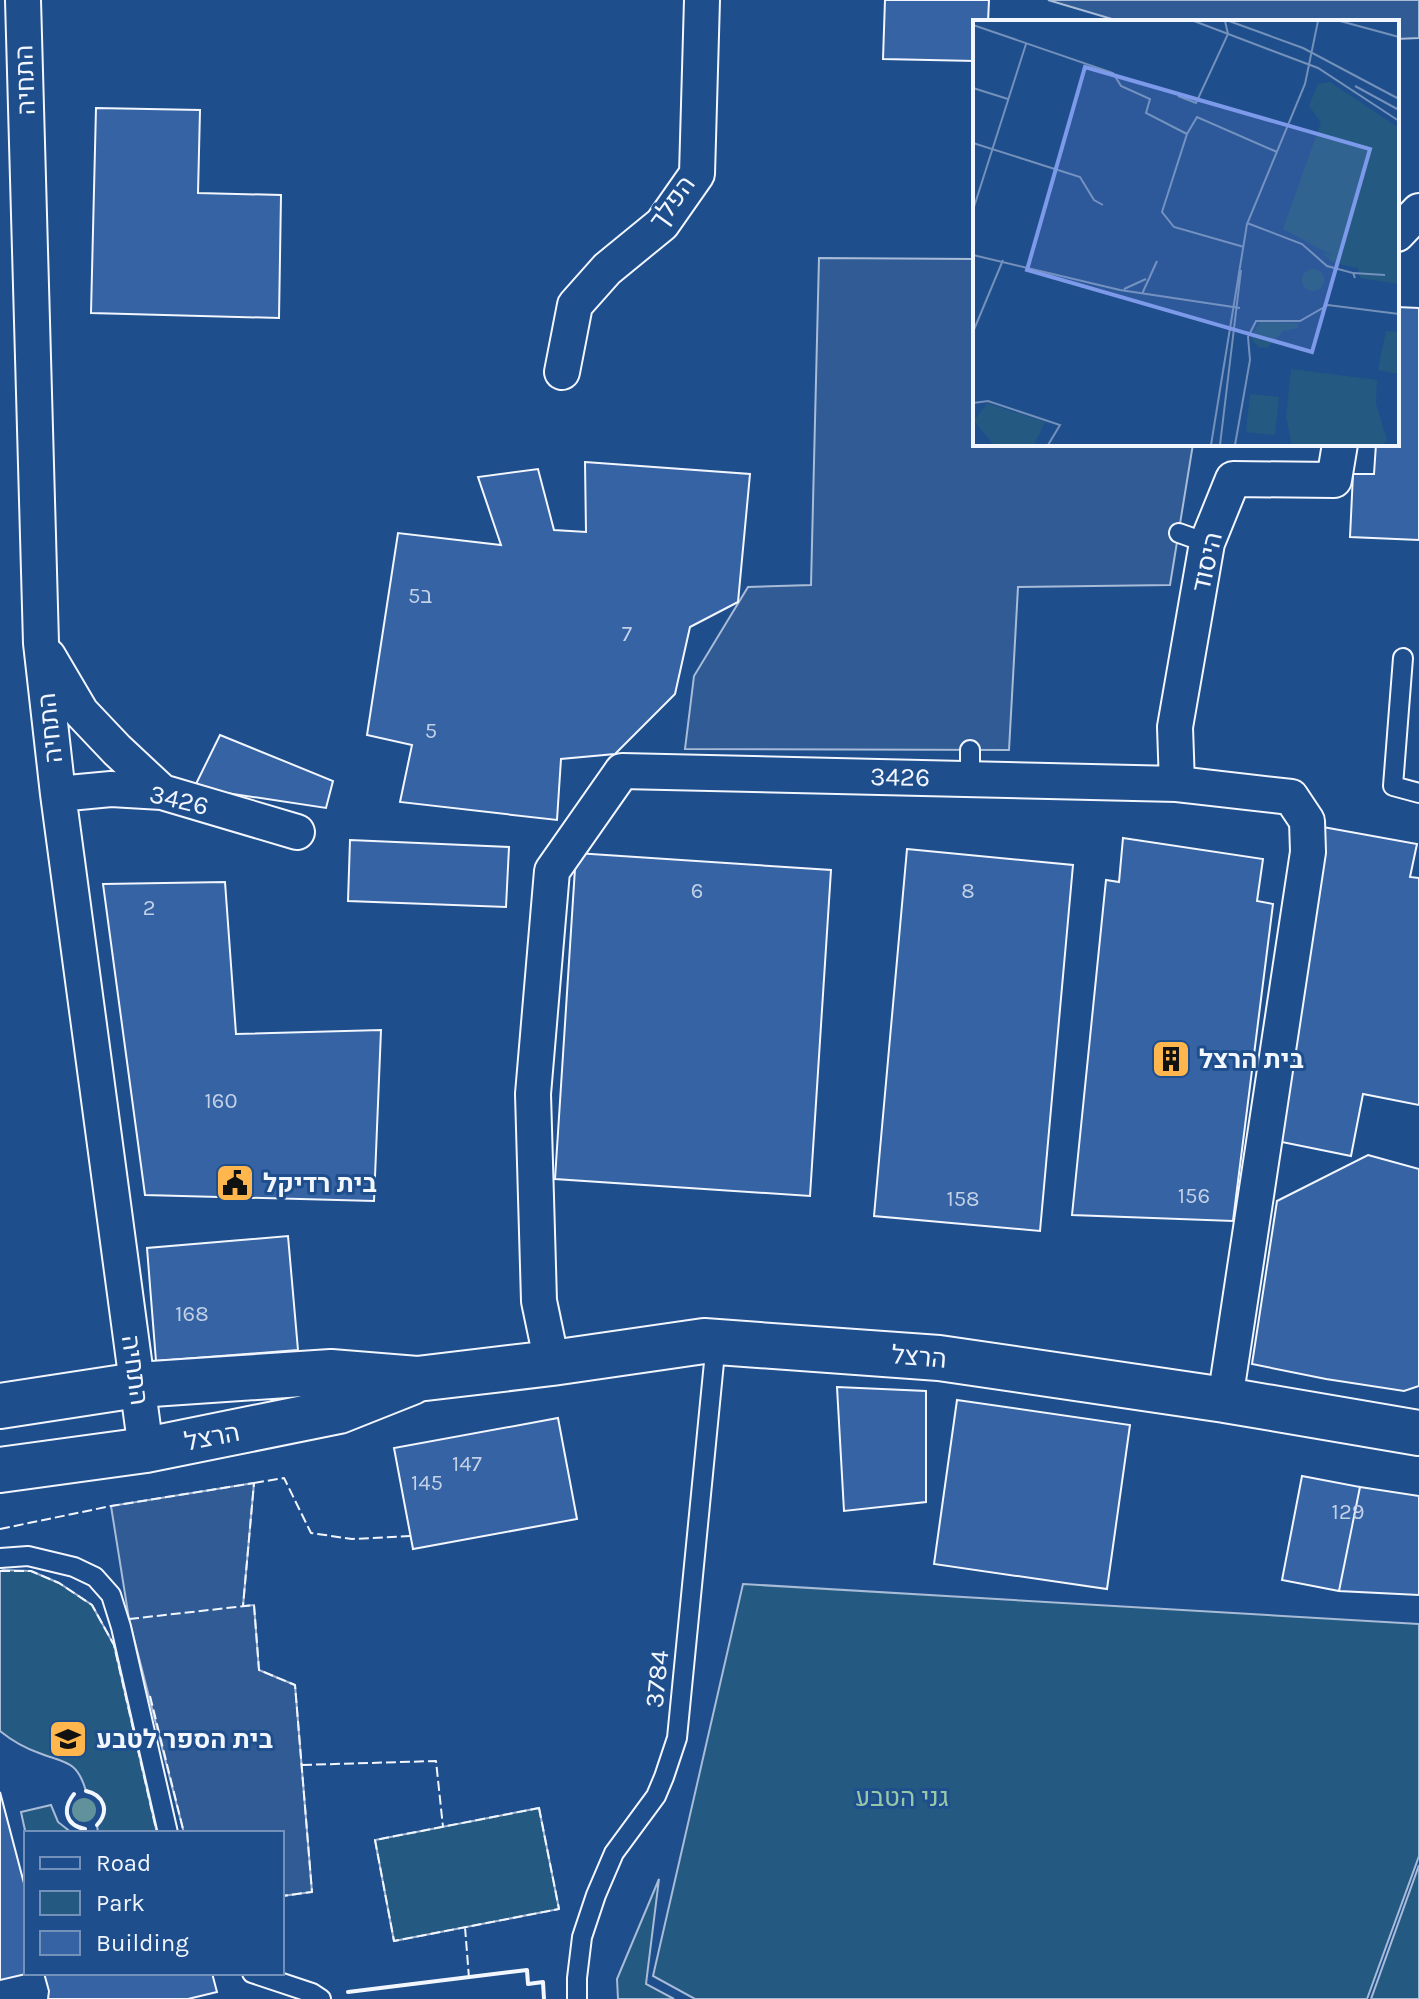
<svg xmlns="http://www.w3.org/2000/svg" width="1419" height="1999" viewBox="0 0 1419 1999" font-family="Karla,Heebo,sans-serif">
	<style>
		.green { fill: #245a82; stroke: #a8bbd7; stroke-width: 2 }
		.parking { fill: #305b95; stroke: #a8bbd7; stroke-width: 2 }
		.building { fill: #3563a3; stroke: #f2f6ff; stroke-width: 2 }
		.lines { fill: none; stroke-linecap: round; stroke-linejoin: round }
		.service-casing { stroke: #f2f6ff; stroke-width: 22 }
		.minor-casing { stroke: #f2f6ff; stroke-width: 38 }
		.tertiary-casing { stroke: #f2f6ff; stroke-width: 48 }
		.service { stroke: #1f4e8c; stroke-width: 18 }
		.minor { stroke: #1f4e8c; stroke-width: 34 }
		.tertiary { stroke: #1f4e8c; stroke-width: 44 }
		.fence { stroke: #f2f6ff; stroke-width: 2; stroke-dasharray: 10 4; stroke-linecap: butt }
		.wall { stroke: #f2f6ff; stroke-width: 4 }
		.tree { fill: #61919a }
		.labels { text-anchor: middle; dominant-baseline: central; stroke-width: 6; stroke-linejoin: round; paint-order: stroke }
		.number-label { font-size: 22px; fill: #c3d1e8 }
		.street-label { font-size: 26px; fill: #f2f6ff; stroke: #1f4e8c }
		.poi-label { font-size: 26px; font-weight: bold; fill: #f2f6ff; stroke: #1f4e8c; text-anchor: start }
		.park-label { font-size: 26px; fill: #97c8a6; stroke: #1f4e8c }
		.inset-road { fill: none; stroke: #7391ba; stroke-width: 2 }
		.view { fill: #7d9aea; fill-opacity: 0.15; stroke: #7d9aea; stroke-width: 4 }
		.inset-edge { fill: none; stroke: #f2f6ff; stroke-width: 4 }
	</style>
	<rect width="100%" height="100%" fill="#1f4e8c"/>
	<!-- green -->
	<path class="green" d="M3 1570 31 1571 59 1583 92 1605 114 1645 157 1833H98L97 1825C110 1811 104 1795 86 1791 77 1760 65 1763 39 1753 25 1748 11 1740 0 1731V1571Z
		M743 1584 1419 1624V1856L1367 1999H695L653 1976Z
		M51 1805 58 1822 72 1833H26V1835L21 1812Z
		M539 1808 559 1909 394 1941 375 1840Z
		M1419 1865V1999H1371Z
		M659 1879 646 1984 674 1999H618L617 1979Z"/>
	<!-- parking -->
	<path class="parking" d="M1048 0H1419V38L1397 39V22H1122Z
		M819 258 975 259V444H1193L1170 585 1018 587 1009 750 685 749 694 676 748 587 811 585Z
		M254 1483 243 1606 254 1605 259 1670 295 1685 312 1892 282 1896V1833H184L129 1619 111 1506Z"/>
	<!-- building -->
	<path class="building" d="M885 0H989L988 22H975V61L883 59Z
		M96 108 200 110 198 193 281 195 279 318 91 313Z
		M1397 307 1419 308V540L1350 537 1353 474H1374L1376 444H1397Z
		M585 462 750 474 738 602 690 627 675 694 615 754 561 759 557 820 400 802 412 745 367 735 398 533 501 545 478 477 538 469 554 530 586 532Z
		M220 735 333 781 326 808 194 788Z
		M1323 827 1417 844 1410 877 1419 878V1105L1363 1094 1351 1156 1272 1140Z
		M1123 838 1263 859 1257 901 1273 904 1233 1221 1072 1215 1106 880 1119 882Z
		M350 840 509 847 506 907 348 901Z
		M907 849 1073 865 1040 1231 874 1216Z
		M576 853 831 870 810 1196 555 1179Z
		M225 882 236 1034 381 1030 374 1201 145 1195 103 884Z
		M1368 1155 1419 1169V1386L1404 1391 1326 1379 1252 1364 1277 1201Z
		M288 1236 298 1350 156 1361 147 1248Z
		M837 1387 926 1391V1502L844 1511Z
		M957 1400 1130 1425 1107 1589 934 1564Z
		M558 1418 577 1519 413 1549 394 1448Z
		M1302 1476 1360 1487 1339 1591 1282 1580Z
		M1360 1487 1419 1496V1595L1339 1591Z
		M0 1792 26 1891V1973H30L0 1980Z
		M44 1973H212L217 1992 188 1999H48L49 1991Z"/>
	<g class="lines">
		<defs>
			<path id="service" d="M1179 533 1207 543
				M1403 658 1393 786 1419 793
				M970 750V779
				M0 1558 28 1556 74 1567 95 1577 111 1595 121 1627 168 1833
				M252 1973 312 1993 321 1999
				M577 1999V1978L582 1937 596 1895 614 1853 656 1796 664 1777 677 1738 716 1342"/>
			<path id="minor" d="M23 0 41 643 58 794 146 1450
				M1397 234 1419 211
				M562 372 575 305 607 269 662 224 697 174 702 0
				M48 656 81 712 117 750 162 792
				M1177 784 1175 727 1207 543 1233 479 1334 480 1340 444
				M58 794 111 789 162 792 297 832
				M552 1363 539 1301 533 1094 552 871 622 771 1177 784 1291 797 1307 821 1308 852 1225 1400"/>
			<path id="tertiary" d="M0 1406 137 1385 331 1372 417 1379 552 1363 704 1341 939 1358 1225 1400 1419 1433
				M0 1470 146 1450 339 1411 412 1382"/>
		</defs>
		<!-- service casing -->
		<use href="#service" class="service-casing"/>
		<!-- minor casing -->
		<use href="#minor" class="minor-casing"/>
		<!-- tertiary casing -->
		<use href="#tertiary" class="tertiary-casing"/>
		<!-- service -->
		<use href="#service" class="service"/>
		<!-- minor -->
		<use href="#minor" class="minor"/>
		<!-- tertiary -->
		<use href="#tertiary" class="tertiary"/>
		<!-- fence -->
		<path class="fence" d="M254 1483 284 1478 311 1533 352 1539 410 1536
			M0 1529 111 1506 254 1483 243 1606
			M0 1571H31L59 1583 92 1605 114 1645 157 1833
			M129 1619 254 1605 259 1670 295 1685 312 1892 282 1896
			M150 1696 184 1833
			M302 1765 436 1761 443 1827
			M539 1808 559 1909 394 1941 375 1840Z
			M465 1927 469 1978"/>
		<!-- wall -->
		<path class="wall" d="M86 1791C104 1795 110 1811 97 1825
			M74 1794C62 1809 65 1825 85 1829
			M348 1992 527 1970 528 1984 543 1982 544 1999"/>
	</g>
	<!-- trees -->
	<circle class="tree" cx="84" cy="1810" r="12"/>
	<!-- icons -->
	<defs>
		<symbol id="building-square" viewBox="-11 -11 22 22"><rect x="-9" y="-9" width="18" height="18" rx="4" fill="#ffb74d" stroke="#1f4e8c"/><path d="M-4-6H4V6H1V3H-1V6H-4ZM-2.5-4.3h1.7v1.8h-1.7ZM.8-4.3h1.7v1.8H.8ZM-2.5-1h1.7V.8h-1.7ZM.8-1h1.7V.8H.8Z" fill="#111"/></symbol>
		<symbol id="civic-square" viewBox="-11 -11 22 22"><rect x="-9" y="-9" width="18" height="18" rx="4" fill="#ffb74d" stroke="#1f4e8c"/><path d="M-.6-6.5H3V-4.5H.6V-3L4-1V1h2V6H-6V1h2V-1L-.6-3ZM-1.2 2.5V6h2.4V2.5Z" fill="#111"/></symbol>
		<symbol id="school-square" viewBox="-11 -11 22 22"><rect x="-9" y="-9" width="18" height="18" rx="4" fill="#ffb74d" stroke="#1f4e8c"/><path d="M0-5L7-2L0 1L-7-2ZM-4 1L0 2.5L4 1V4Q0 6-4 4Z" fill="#111"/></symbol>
	</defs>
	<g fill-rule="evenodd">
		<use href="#building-square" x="1149" y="1037" width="44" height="44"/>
		<use href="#civic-square" x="213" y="1161" width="44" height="44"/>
		<use href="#school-square" x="46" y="1717" width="44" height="44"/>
	</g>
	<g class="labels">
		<!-- number labels -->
		<g class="number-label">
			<text x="420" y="596">5ב</text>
			<text x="627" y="634">7</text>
			<text x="431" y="731">5</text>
			<text x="697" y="891">6</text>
			<text x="968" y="891">8</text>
			<text x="149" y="908">2</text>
			<text x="221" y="1101">160</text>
			<text x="1194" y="1196">156</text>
			<text x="963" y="1199">158</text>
			<text x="192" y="1314">168</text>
			<text x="467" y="1464">147</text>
			<text x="427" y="1483">145</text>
			<text x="1348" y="1512">129</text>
		</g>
		<!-- street labels -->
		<g class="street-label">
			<text transform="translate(25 80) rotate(-92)">התחיה</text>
			<text transform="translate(672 202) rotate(-54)">הפלך</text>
			<text transform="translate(1207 562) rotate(-77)">היסוד</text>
			<text transform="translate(50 728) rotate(-96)">התחיה</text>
			<text transform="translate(900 777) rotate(1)">3426</text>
			<text transform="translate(179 800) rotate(13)">3426</text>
			<text transform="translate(919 1357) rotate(5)">הרצל</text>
			<text transform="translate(135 1370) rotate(82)">התחיה</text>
			<text transform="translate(212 1437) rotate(-11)">הרצל</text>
			<text transform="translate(657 1679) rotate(-84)">3784</text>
		</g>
		<!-- poi labels -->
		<g class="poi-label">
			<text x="1199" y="1059">בית הרצל</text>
			<text x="263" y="1183">בית רדיקל</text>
			<text x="96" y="1739">בית הספר לטבע</text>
		</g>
		<!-- park labels -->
		<g class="park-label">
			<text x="902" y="1797">גני הטבע</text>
		</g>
	</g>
	<!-- overview -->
	<g transform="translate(973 20)">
		<rect width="426" height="426" fill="#1f4e8c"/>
		<path d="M357 62 426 108V264L387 258 385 248 361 243 349 233 360 236 310 209 348 102 336 86 345 64ZM329 260a11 11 0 1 1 22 0a11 11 0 1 1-22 0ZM287 302 325 303V308L310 311 294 328 285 327 278 318ZM413 311 426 312V354L405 350ZM318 349 404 360 403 384 414 420 409 425H319L313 397ZM277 374 306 377 302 415 273 412ZM14 383 72 402 61 425H21L1 401Z" fill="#245a82"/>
		<path class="inset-road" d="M221 1 345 48 426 101M256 1 330 28 426 79M367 1 426 17M0 5 140 53 148 66 177 79 173 93 214 114M382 66 426 90M0 68 35 79M205 76 223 83 255 14 252 1M0 123 107 157 121 180 130 185M0 190 53 24M274 203 329 224 354 246 380 253 382 258M271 227 201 207 189 192 214 114 224 97 304 132M0 235 147 270 267 288M380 253 412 255M151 269 173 259M169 274 184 241M0 312 30 240M0 383 15 381 87 405 75 425M238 425 274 204 332 64 345 1M247 425 268 250M262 425 277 340 275 317 283 301H327L355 285 426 294"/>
		<path class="view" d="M112 47 397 129 339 332 54 250Z"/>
		<rect width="426" height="426" class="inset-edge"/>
	</g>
	<!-- legend -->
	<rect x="24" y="1831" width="260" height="144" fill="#1f4e8c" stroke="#7391ba" stroke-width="2"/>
	<rect x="40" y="1857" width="40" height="12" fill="#1f4e8c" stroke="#7391ba" stroke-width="2"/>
	<text x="96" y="1871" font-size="24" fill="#f2f6ff">Road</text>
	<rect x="40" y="1891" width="40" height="24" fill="#245a82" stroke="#7391ba" stroke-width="2"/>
	<text x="96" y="1911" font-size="24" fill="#f2f6ff">Park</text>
	<rect x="40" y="1931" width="40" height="24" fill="#3563a3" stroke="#7391ba" stroke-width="2"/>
	<text x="96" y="1951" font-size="24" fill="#f2f6ff">Building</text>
</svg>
